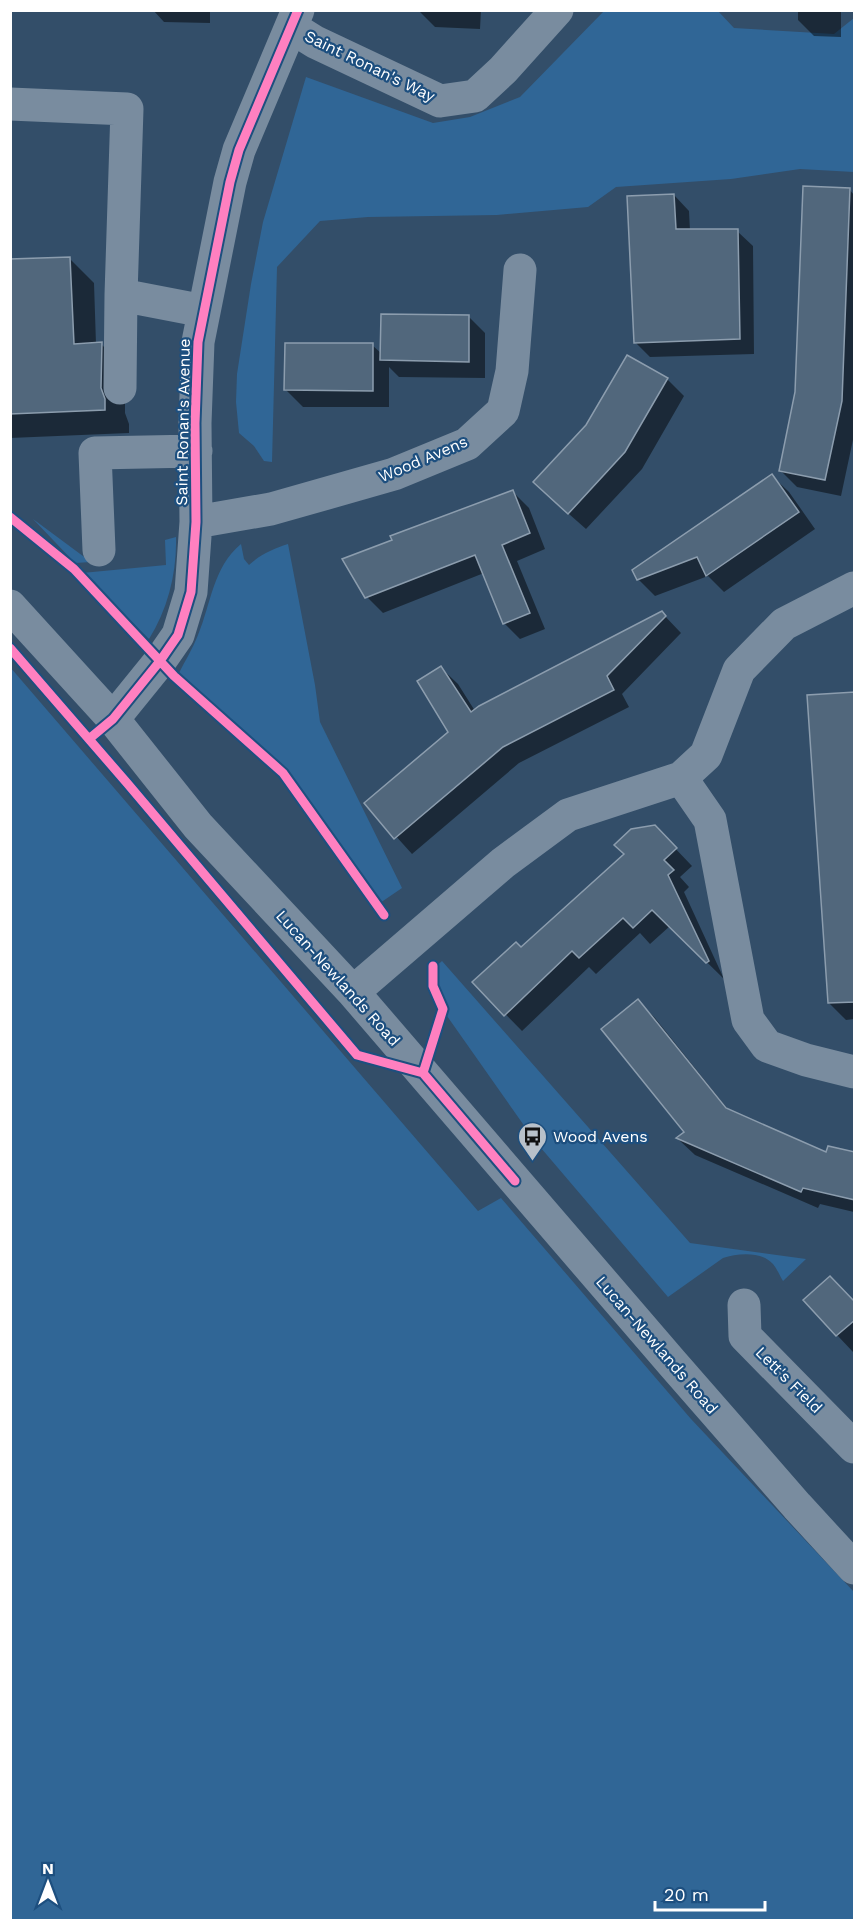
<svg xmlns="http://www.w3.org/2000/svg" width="865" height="1931" viewBox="0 0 865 1931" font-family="'Work Sans',sans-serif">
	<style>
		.green { fill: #306696 }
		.shadow { fill: #0007 }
		.building { fill: #51677c; stroke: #8c9dae; stroke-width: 1.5 }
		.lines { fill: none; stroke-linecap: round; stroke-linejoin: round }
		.minor { stroke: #798c9f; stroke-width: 33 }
		.cycleway-casing { stroke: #1d4f7f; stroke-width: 13 }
		.cycleway { stroke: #ff80c0; stroke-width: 9 }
		.labels { text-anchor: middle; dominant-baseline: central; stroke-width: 4.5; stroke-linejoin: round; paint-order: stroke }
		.street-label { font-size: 16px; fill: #fff; stroke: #1d4f7f }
		.poi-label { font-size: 16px; fill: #fff; stroke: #1d4f7f; text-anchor: start }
	</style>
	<rect width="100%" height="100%" fill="#334e69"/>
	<!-- green -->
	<path class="green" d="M604 11H718L734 28 834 34 854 18V172L800 169 731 179 616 187 588 207 497 215 368 217 320 221 277 267 272 462 264 461 254 446 239 433 236 402 237 374 251 284 263 222 306 77 433 123 470 117 520 97Z
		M33 519 91 562 75 563Z
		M176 537C177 572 168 609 149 639L82 573 166 565 165 540Z
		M241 544 244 559 249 565C261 554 273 549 288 544L315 685 320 722 402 888 380 903 366 887 289 776 257 742 212 707 179 673C185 661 193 648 198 635 211 604 213 567 241 544Z
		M10 667 478 1211 501 1198 691 1419 854 1592V1920H11Z
		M442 961 690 1243 806 1259 783 1281C780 1276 777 1269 773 1264 761 1251 738 1253 723 1258L668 1297 535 1141 447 1016 430 972Z"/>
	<!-- shadow -->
	<path class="shadow" d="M153 10H210V23L164 22Z
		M418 10H481L480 29 435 27Z
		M798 10H841V37L814 36 798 20Z
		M849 189 854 195V435L841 496 797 487 780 470Z
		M674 195 689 211 690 231H737L753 246 754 354 650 357 635 342Z
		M70 259 94 283 96 344H101L125 368V413L129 424V433L10 438V261Z
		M468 316 485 333V378L399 377 389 367V407H303L286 390 372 345 382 354Z
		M667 379 684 396 642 469 586 529 552 499Z
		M772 476 789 492 815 529 724 592 708 576 655 596 638 579Z
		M513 492 529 508 545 549 517 561 545 629 520 639 504 623 484 573 383 613 367 597Z
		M662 613 681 633 622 694 629 707 519 763 412 854 366 803 450 732 441 668 458 684 475 711Z
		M854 695V1019L846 1020 829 1003Z
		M671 844 692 866 680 877 689 887 684 892 724 979 670 926 650 944 640 933 596 974 589 967 522 1031 474 982Z
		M638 1001 655 1018 730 1112 828 1154 854 1153V1212L820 1204 818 1208 695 1155 678 1139 686 1132Z
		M854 1303V1351L853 1352 837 1335Z"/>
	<!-- building -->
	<path class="building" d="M803 186 850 188 842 401 825 480 779 471 795 392Z
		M674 194 676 229H738L740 339 634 343 627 196Z
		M70 257 74 344 102 342 101 388 105 399V410L10 414V259Z
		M381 314 469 315V362L380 360Z
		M285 343H373V391L284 390Z
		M627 355 668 378 625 452 568 514 533 482 586 425Z
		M772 474 799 512 706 576 697 557 637 580 632 570Z
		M513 490 530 533 502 545 530 613 503 624 475 555 365 598 342 559 392 540 390 536Z
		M662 611 666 616 607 676 614 690 503 747 394 839 364 803 448 732 417 681 441 666 471 712 479 706Z
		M855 692V1002L828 1003 807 695Z
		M655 825 677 848 664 860 674 870 668 875 709 961 706 963 652 910 633 928 623 918 579 958 572 951 504 1016 472 982 516 942 521 947 624 854 614 845 631 829Z
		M638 999 726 1108 826 1152 828 1146 855 1152V1200L803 1188 801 1192 676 1138 684 1132 601 1029Z
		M830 1276 855 1302V1320L836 1336 803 1300Z"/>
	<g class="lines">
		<!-- minor -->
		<path class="minor" d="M291 27 315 42 440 101 475 96 503 70 557 10
			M10 104 127 109 121 295 120 388
			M121 295 204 311
			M196 522 271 509 394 474 467 444 503 411 512 371 520 270
			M99 550 95 453 196 451
			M10 606 113 719 198 826 353 992 673 1364 797 1506 854 1568
			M113 719 160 661 178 635 191 592 196 522 195 423 198 342 230 182 239 150 298 10
			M681 778 710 820 748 1020 767 1046 806 1060 854 1072
			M353 992 503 863 568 815 681 778 706 755 739 670 784 624 854 588
			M744 1305 745 1336 854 1447"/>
		<defs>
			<path id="cycleway" d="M10 517 74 569 174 676 283 773 384 915
				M10 648 127 783 357 1055 423 1073
				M89 739 113 719 160 661 178 635 191 592 196 522 195 423 198 342 230 182 239 150 298 10
				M423 1073 515 1181
				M423 1073 443 1009 433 986V966"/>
		</defs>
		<!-- cycleway casing -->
		<use href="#cycleway" class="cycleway-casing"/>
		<!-- cycleway -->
		<use href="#cycleway" class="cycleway"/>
	</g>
	<!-- icons -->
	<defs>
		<symbol id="bus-pin" viewBox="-11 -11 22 30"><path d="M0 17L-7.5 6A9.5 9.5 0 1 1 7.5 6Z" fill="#b8c1ca" stroke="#1d4f7f"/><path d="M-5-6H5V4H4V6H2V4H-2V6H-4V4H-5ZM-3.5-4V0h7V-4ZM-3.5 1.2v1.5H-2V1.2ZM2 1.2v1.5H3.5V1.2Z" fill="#111"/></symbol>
	</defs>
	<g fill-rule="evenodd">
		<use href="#bus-pin" x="516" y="1120" width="33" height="45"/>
	</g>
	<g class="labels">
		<!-- street labels -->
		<g class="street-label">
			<text transform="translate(370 66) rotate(26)">Saint Ronan's Way</text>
			<text transform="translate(183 422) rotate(-89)">Saint Ronan's Avenue</text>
			<text transform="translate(423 459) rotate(-23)">Wood Avens</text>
			<text transform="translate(338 978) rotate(48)">Lucan-Newlands Road</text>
			<text transform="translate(657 1345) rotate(49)">Lucan-Newlands Road</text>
			<text transform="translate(789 1380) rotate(45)">Lett's Field</text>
		</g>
		<!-- poi labels -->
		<g class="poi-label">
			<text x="553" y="1136">Wood Avens</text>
		</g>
	</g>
	<!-- border -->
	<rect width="865" height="1931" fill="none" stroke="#ffffff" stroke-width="24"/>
	<!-- north arrow -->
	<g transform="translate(48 1883)" stroke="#1d4f7f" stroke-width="4.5" paint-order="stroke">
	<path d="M0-4.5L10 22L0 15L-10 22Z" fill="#ffffff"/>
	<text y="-9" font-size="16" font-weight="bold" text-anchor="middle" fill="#ffffff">N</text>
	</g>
	<!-- scale -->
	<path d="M655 1901v9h110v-9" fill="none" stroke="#ffffff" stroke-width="3"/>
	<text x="664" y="1901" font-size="18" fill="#ffffff" stroke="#1d4f7f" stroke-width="4.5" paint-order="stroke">20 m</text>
</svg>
